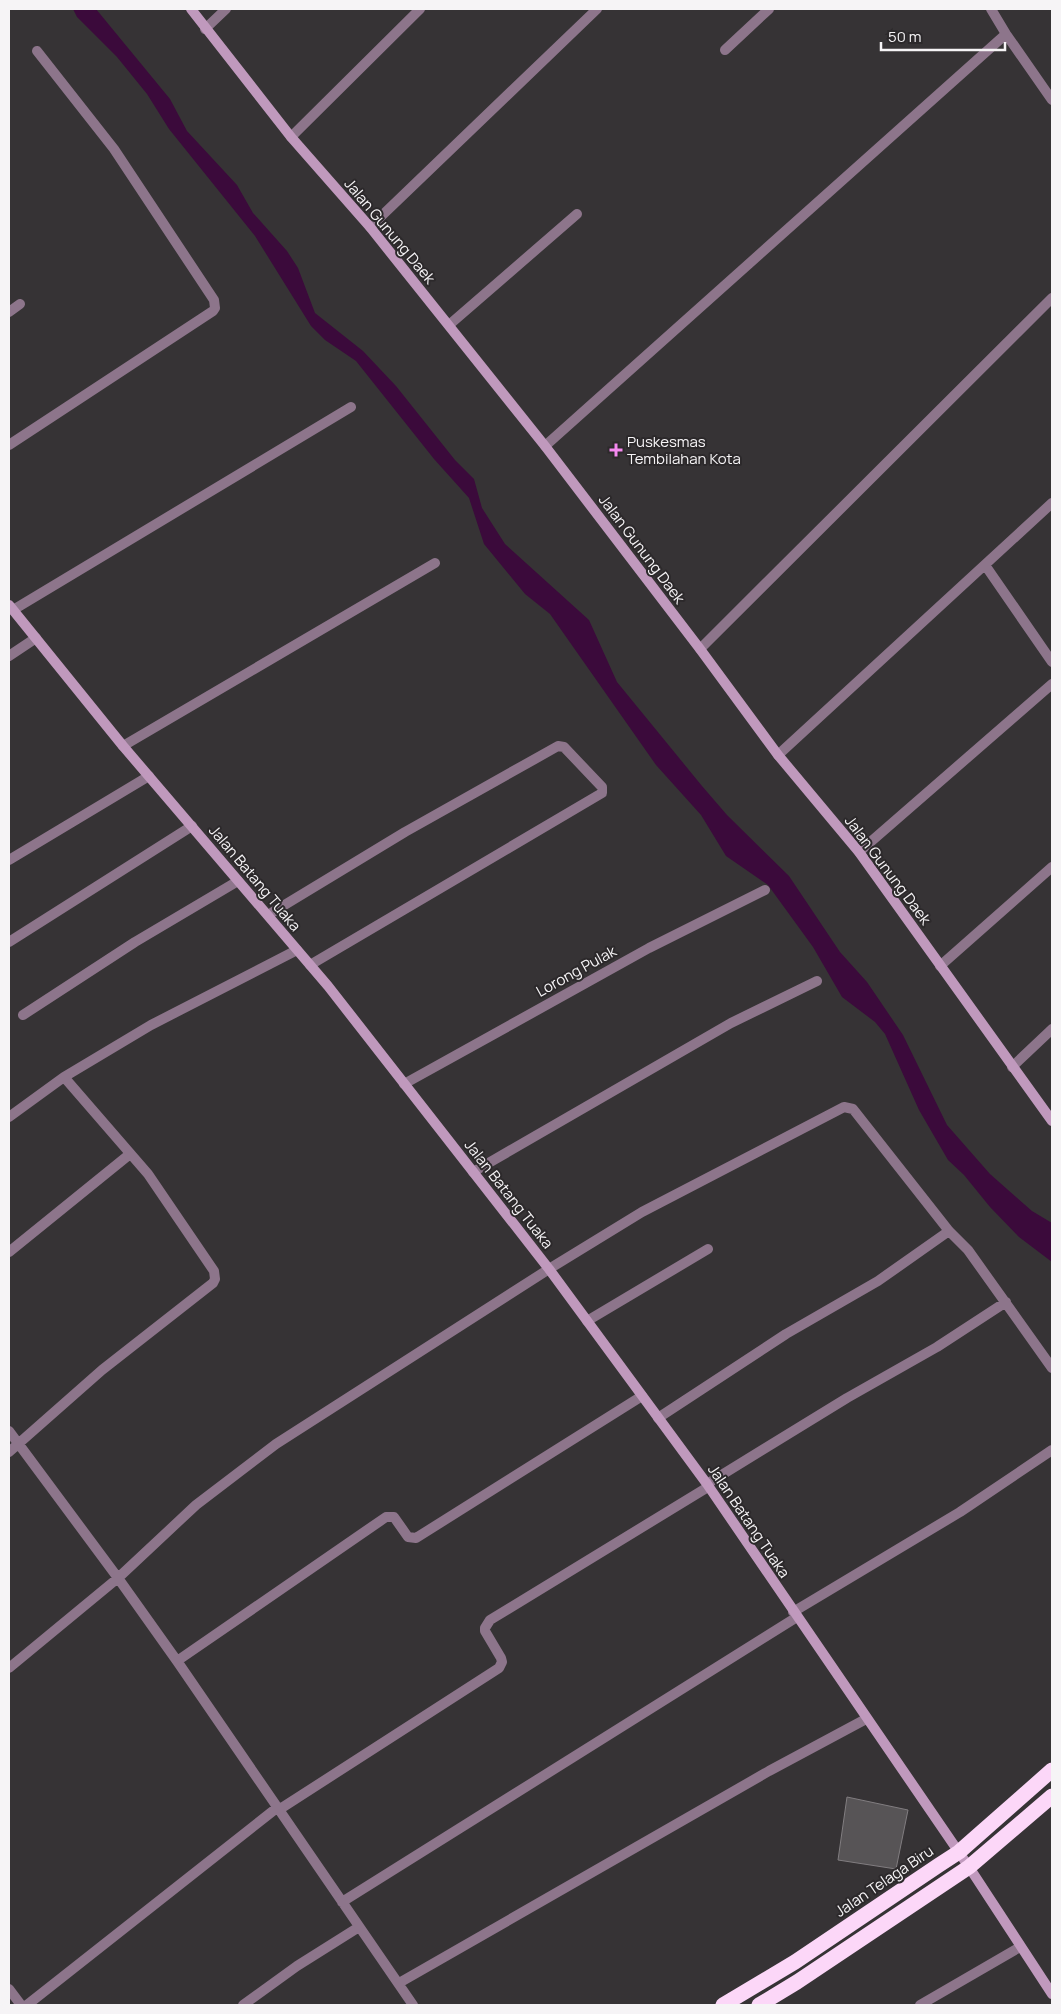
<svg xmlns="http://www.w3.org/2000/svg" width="1061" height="2014" viewBox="0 0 1061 2014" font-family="Manrope,sans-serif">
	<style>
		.water { fill: #3b0a3b }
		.building { fill: #575456; stroke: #817d80 }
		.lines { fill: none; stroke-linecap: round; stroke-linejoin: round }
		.street { stroke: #8d758b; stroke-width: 10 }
		.secondary { stroke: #c099bd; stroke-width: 10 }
		.highway { stroke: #fcd7f8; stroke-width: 15 }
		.poi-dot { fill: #f489ef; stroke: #2c292b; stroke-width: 2 }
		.labels { text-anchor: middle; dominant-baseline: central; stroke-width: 4; stroke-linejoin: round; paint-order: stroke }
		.street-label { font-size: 15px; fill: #f6f4f6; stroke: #2c292b }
		.poi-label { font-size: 15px; fill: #f6f4f6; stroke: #2c292b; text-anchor: start }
	</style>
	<rect width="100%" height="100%" fill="#363335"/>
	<!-- water -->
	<path class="water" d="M73 9H96L170 99 187 131 237 185 253 213 287 251 298 268 315 313 363 351 396 386 455 460 474 479 482 508 505 544 589 620 617 682 702 786 727 815 789 876 840 952 867 982 903 1035 947 1125 990 1174 1032 1211 1052 1223V1262L1019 1237 990 1207 964 1175 948 1160 919 1110 885 1034 875 1022 842 997 813 947 768 885 726 856 701 815 656 765 550 614 525 594 484 544 469 498 434 459 356 361 325 340 311 326 255 236 169 129 147 94 117 57 77 17Z"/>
	<!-- building -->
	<path class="building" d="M847 1797 908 1810 896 1869 838 1860Z"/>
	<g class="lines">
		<!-- street -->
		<path class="street" d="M991 9 1006 34 1052 100
			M205 29 226 9
			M725 50 769 9
			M291 137 420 9
			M370 227 597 9
			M9 312 20 304
			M449 325 577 214
			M9 445 213 311 215 308 214 300 114 149 37 51
			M545 446 1006 34
			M985 565 1052 662
			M13 610 351 407
			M700 649 1052 298
			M9 656 36 638
			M123 746 435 563
			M778 755 1052 503
			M859 852 1052 684
			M9 860 149 776
			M268 915 405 832 558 746 564 747 602 787V793L310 965
			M9 942 192 826
			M940 966 1052 867
			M23 1015 135 942 238 881
			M1012 1067 1052 1029
			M404 1084 649 948 765 890
			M9 1117 64 1077 151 1025 297 950
			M473 1172 731 1023 817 981
			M9 1252 130 1154
			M587 1321 708 1249
			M658 1418 786 1334 878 1281 949 1231
			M9 1431 118 1578 177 1661 413 2005
			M9 1452 102 1370 213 1283 215 1279 214 1271 148 1174 64 1077
			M707 1484 847 1398 937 1347 1006 1302
			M793 1612 960 1512 1052 1450
			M177 1661 386 1517H394L408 1537 416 1538 642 1396
			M9 1668 118 1578 196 1505 276 1444 549 1269 642 1212 844 1107 853 1109 949 1231 968 1250 1052 1368
			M280 1809 499 1668 502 1662 501 1658 485 1631V1628L490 1620 708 1487
			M342 1902 797 1617
			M399 1983 769 1771 866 1719
			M9 1989 21 2005
			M27 2005 278 1807
			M243 2005 297 1966 359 1927
			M920 2005 1020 1947"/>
		<!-- secondary -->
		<path class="secondary" d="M191 9 291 137 370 227 545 446 700 649 778 755 859 852 1052 1121
			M9 605 123 746 328 986 549 1269 707 1484 969 1867 1052 1994"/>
		<!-- highway -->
		<path class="highway" d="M723 2005 795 1962 939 1865 959 1852 1052 1770
			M759 2005 797 1982 969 1867 1052 1796"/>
	</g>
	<!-- markers -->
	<path class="poi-dot" d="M613.5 442.5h5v5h5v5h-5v5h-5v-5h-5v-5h5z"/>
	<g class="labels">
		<!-- street labels -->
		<g class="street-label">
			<text transform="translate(390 231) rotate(50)">Jalan Gunung Daek</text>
			<text transform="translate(642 549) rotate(53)">Jalan Gunung Daek</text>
			<text transform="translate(888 870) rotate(53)">Jalan Gunung Daek</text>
			<text transform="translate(255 878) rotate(50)">Jalan Batang Tuaka</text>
			<text transform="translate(576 971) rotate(-29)">Lorong Pulak</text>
			<text transform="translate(509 1194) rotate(52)">Jalan Batang Tuaka</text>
			<text transform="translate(749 1521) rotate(56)">Jalan Batang Tuaka</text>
			<text transform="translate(884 1881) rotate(-34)">Jalan Telaga Biru</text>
		</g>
		<!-- poi labels -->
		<g class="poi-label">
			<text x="627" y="441">Puskesmas<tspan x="627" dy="17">Tembilahan Kota</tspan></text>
		</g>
	</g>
	<!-- border -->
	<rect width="1061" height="2014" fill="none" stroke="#f6f4f6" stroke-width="20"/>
	<!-- scale -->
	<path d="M881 42v8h124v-8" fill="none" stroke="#f6f4f6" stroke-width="2.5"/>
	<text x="888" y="42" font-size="15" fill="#f6f4f6" stroke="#2c292b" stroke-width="4" paint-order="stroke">50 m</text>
</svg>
